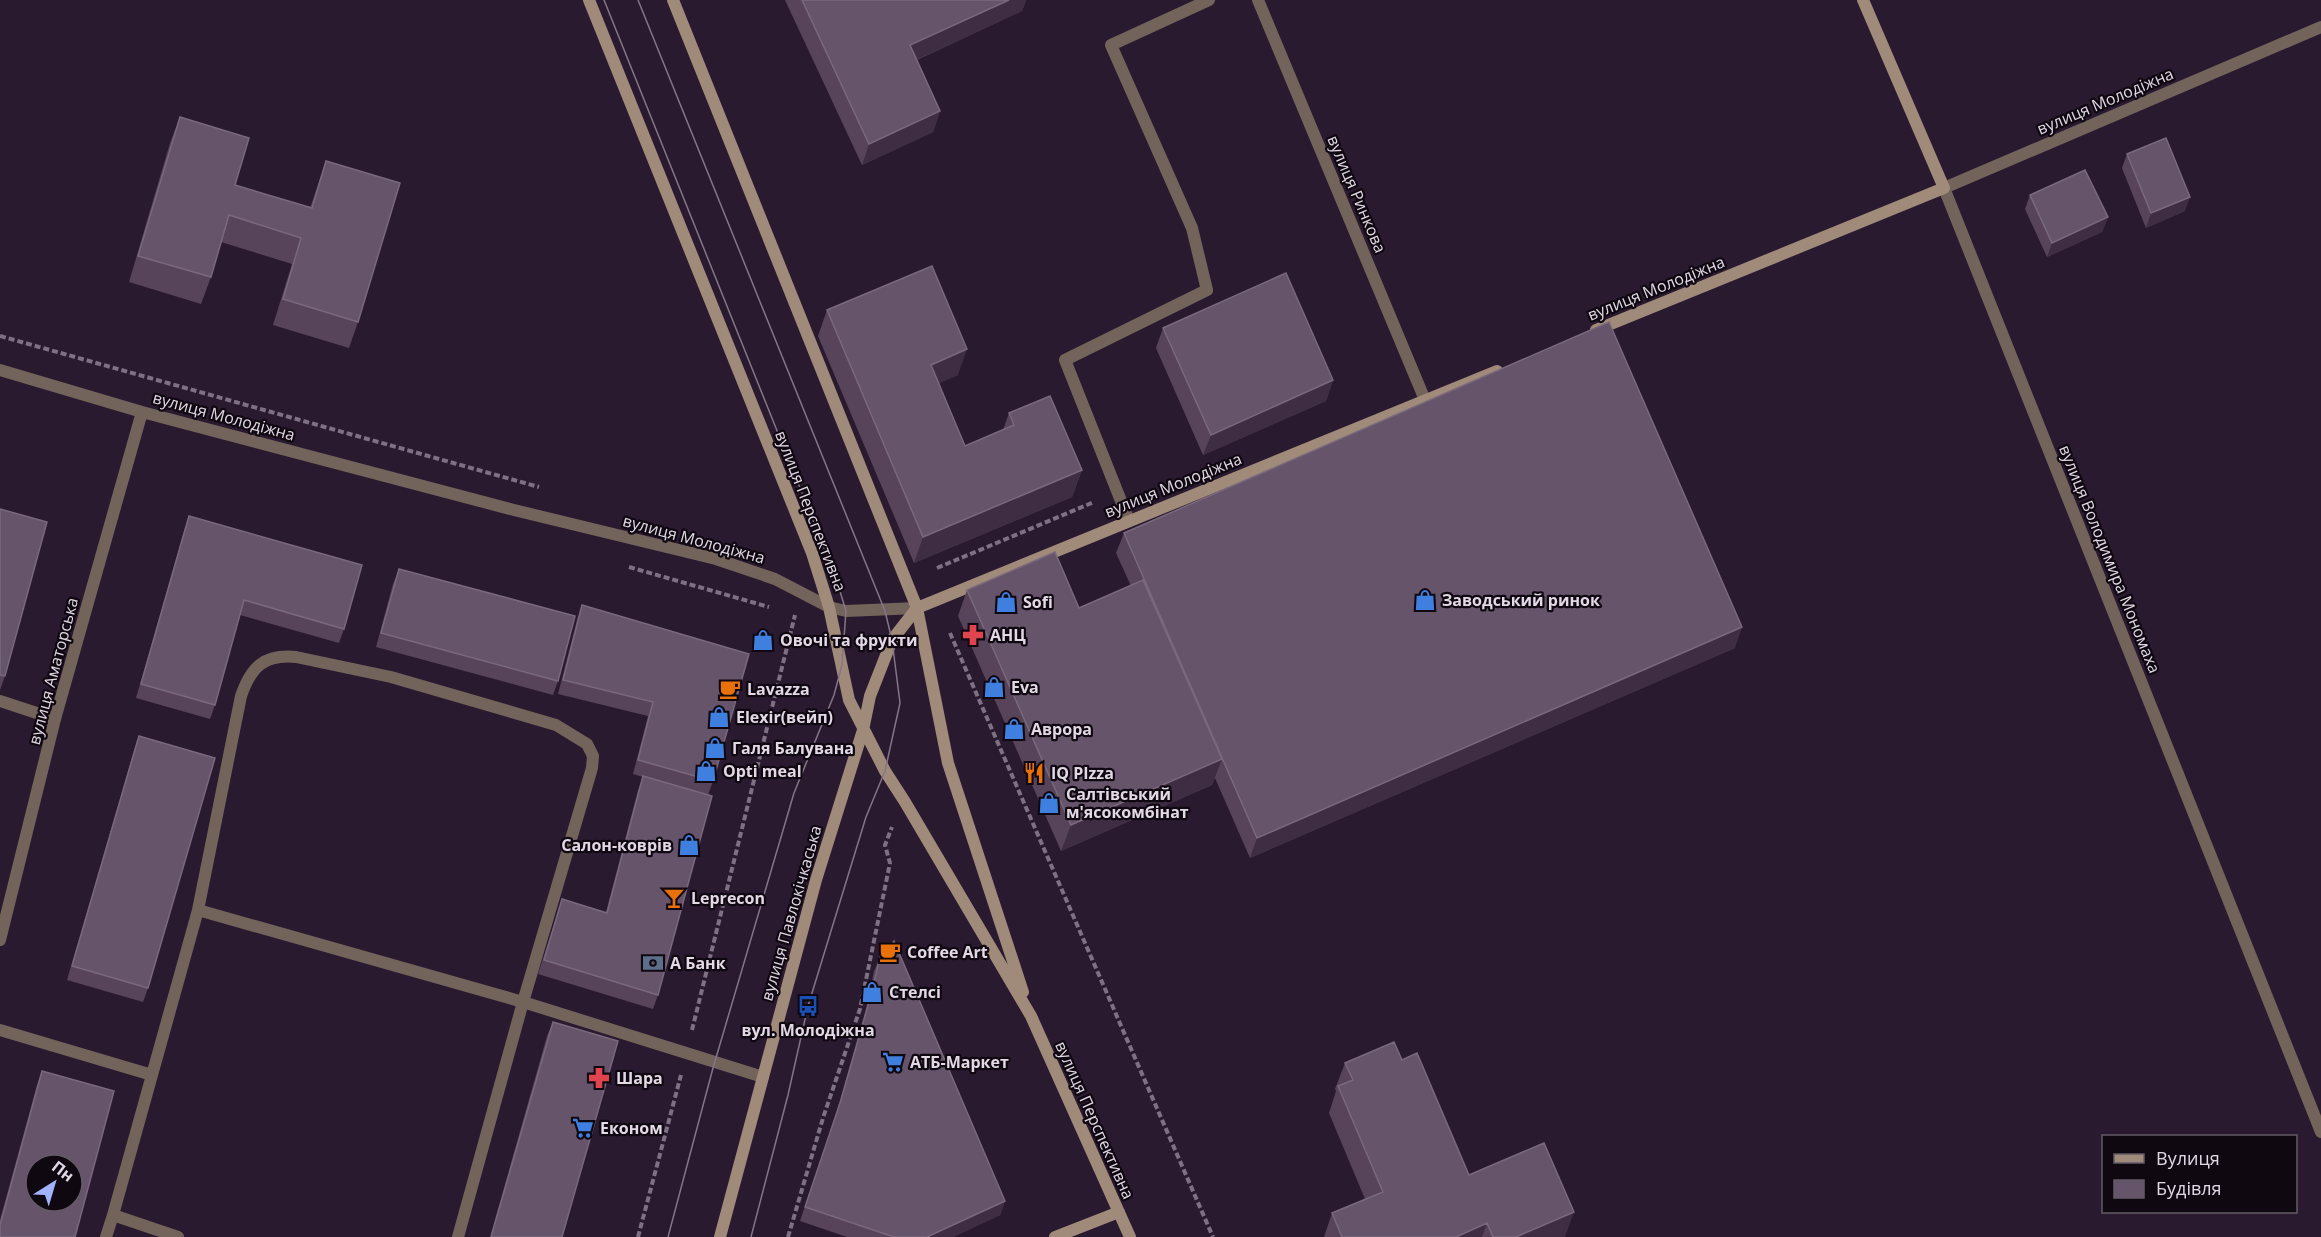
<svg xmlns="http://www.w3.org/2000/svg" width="2321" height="1237" viewBox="0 0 2321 1237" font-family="'Open Sans',sans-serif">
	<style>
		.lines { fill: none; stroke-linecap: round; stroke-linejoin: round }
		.path { stroke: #7e7183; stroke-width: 4; stroke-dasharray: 6 3; stroke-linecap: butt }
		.lane { stroke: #72645a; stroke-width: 12 }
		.street { stroke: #72645a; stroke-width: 12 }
		.secondary { stroke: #a08a7a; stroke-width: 12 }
		.tram { stroke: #847689; stroke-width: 1.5 }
		.wall { fill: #57445a }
		.shaded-wall { fill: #3f2d43 }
		.building { fill: #66546a; stroke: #7a697d; stroke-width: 1.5; fill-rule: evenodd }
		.labels { text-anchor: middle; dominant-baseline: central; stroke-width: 4.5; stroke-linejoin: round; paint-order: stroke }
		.street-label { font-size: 16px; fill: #e2d8e6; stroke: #0f0811 }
		.poi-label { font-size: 16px; font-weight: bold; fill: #e2d8e6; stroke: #0f0811; text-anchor: start }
	</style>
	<rect width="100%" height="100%" fill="#2a1a30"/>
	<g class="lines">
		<!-- path -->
		<path class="path" d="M0 336 539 487
			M629 567 769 607
			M937 568 1094 502
			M950 633 1213 1237
			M692 1030 795 615
			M638 1237 681 1075
			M788 1237 823 1118 860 1009 890 863 885 845 892 827"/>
		<!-- lane -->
		<path class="lane" d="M1129 521 1065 360 1207 290 1192 228 1111 45 1209 0
			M0 701 55 719
			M198 910 241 696C251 667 264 654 296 657L391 677 556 725 587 744 593 756 592 768 523 1002 763 1077
			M0 1030 152 1075
			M113 1215 198 910 523 1002 458 1237
			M106 1237 113 1215 178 1237"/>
		<!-- street -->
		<path class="street" d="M1258 0 1425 400
			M2321 27 1944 188 2321 1132
			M0 370 142 412 514 510 716 559 775 579 829 607 846 611 917 608
			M0 940 55 719 142 412"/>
		<!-- secondary -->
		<path class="secondary" d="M589 0 812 553 829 607 849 700 885 771 905 802 1031 1016 1130 1237
			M673 0 917 608 948 763 1023 992
			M1596 330 1944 188 1863 0
			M720 1237 816 880 863 730 870 696 892 640 917 608 1497 371
			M1055 1237 1119 1212"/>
		<!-- tram -->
		<path class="tram" d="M604 0 835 575 846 611 842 665 834 695 794 793 713 1068 668 1237
			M638 0 885 611 892 640 900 703 885 771 866 817 808 1006 788 1095 751 1237"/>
	</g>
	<!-- wall -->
	<path class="wall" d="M785 0H1026L1022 11 917 60 940 111 933 132 862 165Z
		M180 117 235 185 310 208 326 161 358 322 349 348 273 325 292 264 221 242 211 277 201 304 129 282 170 143Z
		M2127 154 2185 211 2146 228 2122 168Z
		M2030 195 2108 217 2102 232 2047 257 2025 209Z
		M827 310 958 375 939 383 965 446 1003 430 1009 413 1082 470 1072 497 914 563 818 336Z
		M1163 328 1333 380 1326 401 1203 455 1156 348Z
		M0 509 5 676 0 690Z
		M189 516 344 629 339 643 240 615 215 705 210 719 136 698 184 531Z
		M1124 533 1735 648 1250 858 1215 778 1212 785 1061 851 958 616 967 590 1079 608 1131 586 1116 553Z
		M399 569 558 681 553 695 376 647 393 584Z
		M582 605 713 781 708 795 658 995 653 1009 538 974 562 899 606 912 638 790 643 777 633 774 648 716 558 694 577 620Z
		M139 736 148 988 143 1002 67 980 134 750Z
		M880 957 1005 1201 1000 1215 953 1237H847L800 1221 836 1114 866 1009 874 971Z
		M553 1022 562 1237H490L547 1036Z
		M1402 1060 1469 1175 1565 1237H1324L1332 1213 1365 1199 1329 1113 1336 1091 1335 1089 1345 1063Z
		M42 1071 0 1237V1220L37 1085Z"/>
	<!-- shaded-wall -->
	<path class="shaded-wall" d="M1009 0H1026L1022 11 903 66 910 45Z
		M940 111 933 132 862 165 869 144Z
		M2190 197 2185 211 2146 228 2151 213Z
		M2108 217 2102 232 2047 257 2052 243Z
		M967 349 958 375 921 391 931 365Z
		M1333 380 1326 401 1203 455 1211 435Z
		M1082 470 1072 497 914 563 923 537Z
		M1742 627 1735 648 1250 858 1257 838Z
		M1222 759 1212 785 1061 851 1071 825Z
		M1005 1201 1000 1215 953 1237H927Z
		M1574 1212 1565 1237H1516Z
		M1487 1223 1482 1237H1456Z"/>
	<!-- building -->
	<path class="building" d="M802 0H1009L910 45 940 111 869 144Z
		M180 117 249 138 235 185 312 208 326 161 400 183 358 322 283 299 301 238 229 215 211 277 138 256Z
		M2166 138 2190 197 2151 213 2127 154Z
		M2085 170 2108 217 2052 243 2030 195Z
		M932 266 967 349 931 365 965 446 1014 425 1009 413 1050 396 1082 470 923 537 827 310Z
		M1286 273 1333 380 1211 435 1163 328Z
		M1609 322 1742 627 1257 838 1124 533Z
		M0 509 47 522 5 676 0 675Z
		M189 516 362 565 344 629 244 600 215 705 141 684Z
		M1055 552 1079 608 1143 580 1222 759 1071 825 967 590Z
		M399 569 575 616 558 681 381 633Z
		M582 605 749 654 713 781 638 760 653 702 563 680Z
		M139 736 215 758 148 988 72 966Z
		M643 776 712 796 658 995 544 960 562 899 607 913Z
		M894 941 1005 1201 927 1237H894L805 1207 841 1100 871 995 880 957 886 955Z
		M553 1022 618 1041 562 1237H491Z
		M1394 1042 1402 1060 1417 1053 1469 1175 1544 1143 1574 1212 1516 1237H1493L1487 1223 1456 1237H1342L1332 1213 1383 1192 1338 1086 1353 1080 1345 1063Z
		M42 1071 114 1091 75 1237H0V1225ZM36 1165H72V1201H36Z"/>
	<!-- icons -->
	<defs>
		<symbol id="shop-bare" viewBox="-9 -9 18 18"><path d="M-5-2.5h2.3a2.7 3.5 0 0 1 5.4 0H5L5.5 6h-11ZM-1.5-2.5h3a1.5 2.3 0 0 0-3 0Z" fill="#3f7fe0" stroke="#0f0811" stroke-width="2.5" paint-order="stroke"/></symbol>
		<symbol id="pharmacy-bare" viewBox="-9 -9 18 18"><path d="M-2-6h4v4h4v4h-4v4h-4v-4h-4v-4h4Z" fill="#e0444e" stroke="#0f0811" stroke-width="2.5" paint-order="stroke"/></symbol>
		<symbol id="cafe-bare" viewBox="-9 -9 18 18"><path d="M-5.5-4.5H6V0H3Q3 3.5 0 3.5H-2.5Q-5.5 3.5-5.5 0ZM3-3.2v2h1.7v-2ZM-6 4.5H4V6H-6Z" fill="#e8710a" stroke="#0f0811" stroke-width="2.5" paint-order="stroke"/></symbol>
		<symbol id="restaurant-bare" viewBox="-9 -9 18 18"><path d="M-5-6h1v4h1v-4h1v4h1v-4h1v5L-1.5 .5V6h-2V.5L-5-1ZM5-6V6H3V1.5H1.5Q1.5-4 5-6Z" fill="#e8710a" stroke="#0f0811" stroke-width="2.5" paint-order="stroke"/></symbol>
		<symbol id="bar-bare" viewBox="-9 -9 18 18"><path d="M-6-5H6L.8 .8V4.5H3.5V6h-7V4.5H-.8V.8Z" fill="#e8710a" stroke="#0f0811" stroke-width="2.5" paint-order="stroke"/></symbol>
		<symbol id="bank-bare" viewBox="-9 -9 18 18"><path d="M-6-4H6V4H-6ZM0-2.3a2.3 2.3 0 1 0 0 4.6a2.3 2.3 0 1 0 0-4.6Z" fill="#5c6f8a" stroke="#0f0811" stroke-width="2.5" paint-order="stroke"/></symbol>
		<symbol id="bus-bare" viewBox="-9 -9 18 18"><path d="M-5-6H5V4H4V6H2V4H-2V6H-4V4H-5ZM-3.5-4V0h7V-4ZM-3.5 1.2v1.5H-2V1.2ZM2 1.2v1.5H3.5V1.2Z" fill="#1a4fb4" stroke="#0f0811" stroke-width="2.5" paint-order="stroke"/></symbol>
		<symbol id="supermarket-bare" viewBox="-9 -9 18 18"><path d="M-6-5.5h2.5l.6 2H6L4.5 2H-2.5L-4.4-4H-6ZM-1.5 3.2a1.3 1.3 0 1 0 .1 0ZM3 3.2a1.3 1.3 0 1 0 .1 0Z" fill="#3f7fe0" stroke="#0f0811" stroke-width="2.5" paint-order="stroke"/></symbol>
	</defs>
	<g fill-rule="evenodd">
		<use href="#shop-bare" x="1410" y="585" width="30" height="30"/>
		<use href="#shop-bare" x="991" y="587" width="30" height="30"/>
		<use href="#pharmacy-bare" x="958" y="620" width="30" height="30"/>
		<use href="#shop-bare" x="748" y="625" width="30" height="30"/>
		<use href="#shop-bare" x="979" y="672" width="30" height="30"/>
		<use href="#cafe-bare" x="715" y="674" width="30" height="30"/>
		<use href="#shop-bare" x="704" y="702" width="30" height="30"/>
		<use href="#shop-bare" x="999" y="714" width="30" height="30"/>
		<use href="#shop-bare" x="700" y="733" width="30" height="30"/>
		<use href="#shop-bare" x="691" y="756" width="30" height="30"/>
		<use href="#restaurant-bare" x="1019" y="758" width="30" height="30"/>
		<use href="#shop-bare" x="1034" y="788" width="30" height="30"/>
		<use href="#shop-bare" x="674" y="830" width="30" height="30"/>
		<use href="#bar-bare" x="659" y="883" width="30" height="30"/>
		<use href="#cafe-bare" x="875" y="937" width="30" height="30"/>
		<use href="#bank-bare" x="638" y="948" width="30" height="30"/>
		<use href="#shop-bare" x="857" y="977" width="30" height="30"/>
		<use href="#bus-bare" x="793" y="991" width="30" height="30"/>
		<use href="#supermarket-bare" x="878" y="1047" width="30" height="30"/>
		<use href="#pharmacy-bare" x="584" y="1063" width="30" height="30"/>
		<use href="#supermarket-bare" x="568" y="1113" width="30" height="30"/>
	</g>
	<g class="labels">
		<!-- street labels -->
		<g class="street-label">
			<text transform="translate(2105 101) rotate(-23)">вулиця Молодіжна</text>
			<text transform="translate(1357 194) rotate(67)">вулиця Ринкова</text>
			<text transform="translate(1656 288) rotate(-22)">вулиця Молодіжна</text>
			<text transform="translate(224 416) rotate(15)">вулиця Молодіжна</text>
			<text transform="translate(1173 485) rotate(-22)">вулиця Молодіжна</text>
			<text transform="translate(811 511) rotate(69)">вулиця Перспективна</text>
			<text transform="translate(694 539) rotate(15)">вулиця Молодіжна</text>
			<text transform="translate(2110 559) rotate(68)">вулиця Володимира Мономаха</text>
			<text transform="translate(53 671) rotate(-75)">вулиця Аматорська</text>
			<text transform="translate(791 913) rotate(-74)">вулиця Павлокічкаська</text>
			<text transform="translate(1095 1120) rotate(66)">вулиця Перспективна</text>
		</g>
		<!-- poi labels -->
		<g class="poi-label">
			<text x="1442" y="600">Заводський ринок</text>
			<text x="1023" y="602">Sofi</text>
			<text x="990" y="635">АНЦ</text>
			<text x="780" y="640">Овочі та фрукти</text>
			<text x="1011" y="687">Eva</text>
			<text x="747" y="689">Lavazza</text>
			<text x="736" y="717">Elexir(вейп)</text>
			<text x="1031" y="729">Аврора</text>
			<text x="732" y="748">Галя Балувана</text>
			<text x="723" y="771">Opti meal</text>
			<text x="1051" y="773">IQ PIzza</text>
			<text x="1066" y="794">Салтівський<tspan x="1066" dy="18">м'ясокомбінат</tspan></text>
			<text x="672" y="845" text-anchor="end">Салон-коврів</text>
			<text x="691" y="898">Leprecon</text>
			<text x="907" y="952">Coffee Art</text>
			<text x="670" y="963">А Банк</text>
			<text x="889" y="992">Стелсі</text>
			<text x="808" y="1030" text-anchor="middle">вул. Молодіжна</text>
			<text x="910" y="1062">АТБ-Маркет</text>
			<text x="616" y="1078">Шара</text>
			<text x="600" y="1128">Економ</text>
		</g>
	</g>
	<!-- legend -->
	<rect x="2102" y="1135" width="195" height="78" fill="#0f0811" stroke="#635b66" stroke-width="1.5"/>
	<rect x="2114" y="1154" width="30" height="9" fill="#a08a7a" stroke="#635b66" stroke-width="1.5"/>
	<text x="2156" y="1165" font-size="18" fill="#e2d8e6">Вулиця</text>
	<rect x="2114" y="1180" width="30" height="18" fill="#66546a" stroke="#635b66" stroke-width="1.5"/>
	<text x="2156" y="1195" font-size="18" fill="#e2d8e6">Будівля</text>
	<!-- north arrow -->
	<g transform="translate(54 1183) rotate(37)"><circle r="28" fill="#0f0811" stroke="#635b66" stroke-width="1.5"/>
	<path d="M0-4.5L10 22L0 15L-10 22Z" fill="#a2b2fd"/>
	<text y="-9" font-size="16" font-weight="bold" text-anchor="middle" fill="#e2d8e6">Пн</text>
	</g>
</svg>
